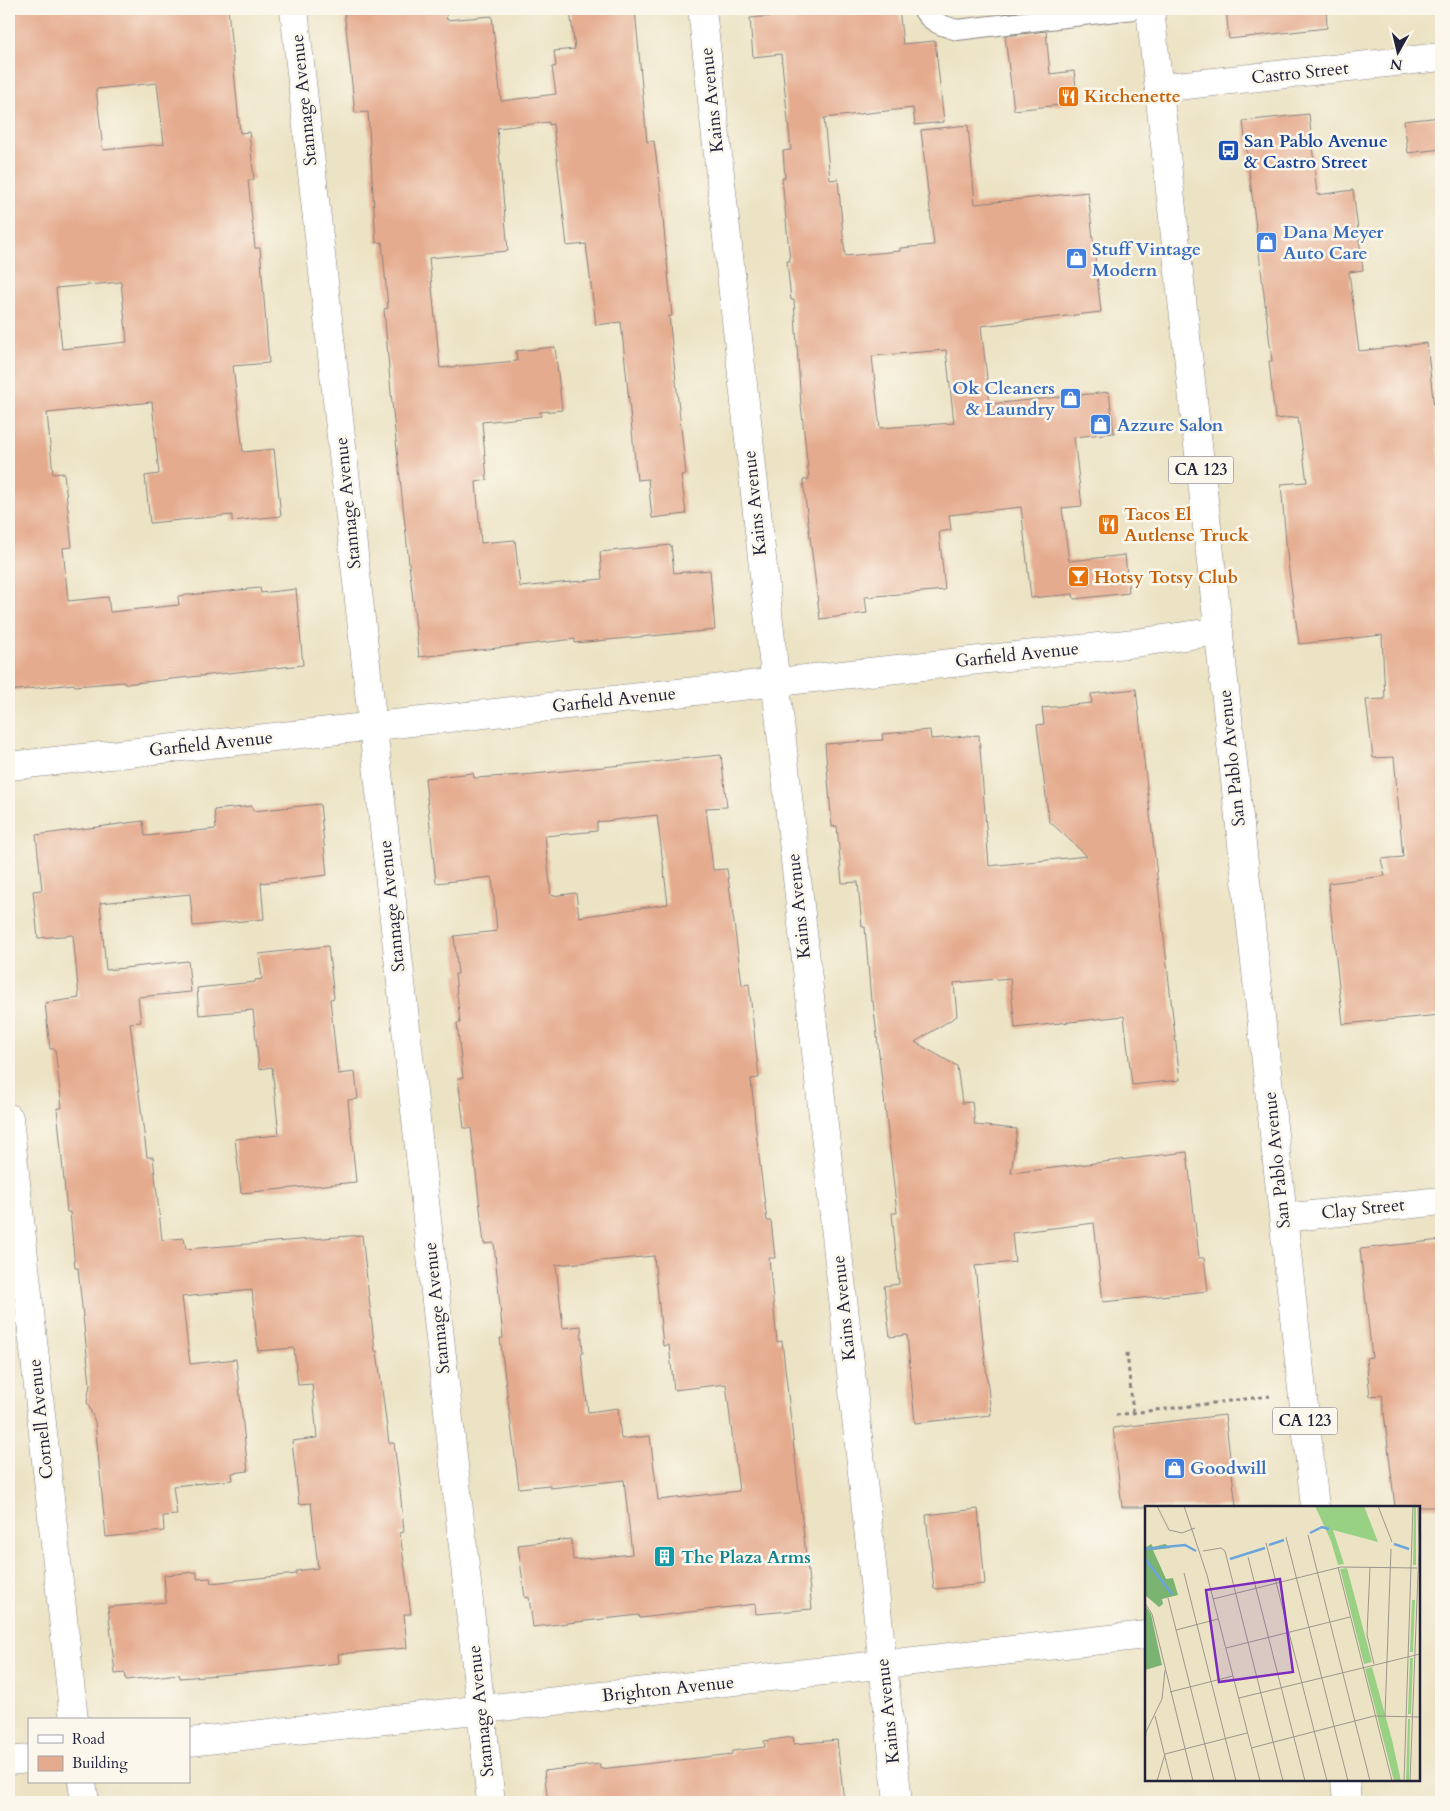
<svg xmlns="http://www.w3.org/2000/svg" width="1450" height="1811" viewBox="0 0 1450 1811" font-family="Cardo,serif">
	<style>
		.building { fill: #e5ab8e; fill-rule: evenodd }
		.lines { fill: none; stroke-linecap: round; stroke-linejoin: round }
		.lane-casing { stroke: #878280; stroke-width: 22 }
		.street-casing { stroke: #878280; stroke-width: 29 }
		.primary-casing { stroke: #878280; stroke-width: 29 }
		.path { stroke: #878280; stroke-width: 3; stroke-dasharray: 4 4; stroke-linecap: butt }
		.lane { stroke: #fff; stroke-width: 20 }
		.street { stroke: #fff; stroke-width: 28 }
		.primary { stroke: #fff; stroke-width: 28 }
		.labels { text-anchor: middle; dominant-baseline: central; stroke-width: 5; stroke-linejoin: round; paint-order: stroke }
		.shield { fill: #fbf7ec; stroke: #636270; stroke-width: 1 }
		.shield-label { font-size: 16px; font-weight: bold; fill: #22223b }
		.street-label { font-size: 18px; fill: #22223b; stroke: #fbf7ec }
		.food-label { font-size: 18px; font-weight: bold; fill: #c56008; stroke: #fbf7ec; text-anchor: start }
		.transit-label { font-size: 18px; font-weight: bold; fill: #164399; stroke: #fbf7ec; text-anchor: start }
		.shop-label { font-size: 18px; font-weight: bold; fill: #366cbe; stroke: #fbf7ec; text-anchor: start }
		.culture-label { font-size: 18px; font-weight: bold; fill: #0d838f; stroke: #fbf7ec; text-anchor: start }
		.inset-river { fill: none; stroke: #6ba5db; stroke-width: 2.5 }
		.inset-road { fill: none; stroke: #9b968d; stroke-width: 1 }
		.view { fill: #7b2cbf; fill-opacity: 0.15; stroke: #7b2cbf; stroke-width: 2.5 }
		.inset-edge { fill: none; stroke: #22223b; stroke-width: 2.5 }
	</style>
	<rect width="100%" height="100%" fill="#fbf7ec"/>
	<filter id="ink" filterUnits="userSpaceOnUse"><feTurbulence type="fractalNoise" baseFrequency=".02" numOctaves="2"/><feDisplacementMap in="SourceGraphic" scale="10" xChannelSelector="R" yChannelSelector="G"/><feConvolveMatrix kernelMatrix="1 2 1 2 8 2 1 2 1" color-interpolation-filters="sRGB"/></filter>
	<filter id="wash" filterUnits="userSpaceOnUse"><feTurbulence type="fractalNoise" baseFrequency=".0096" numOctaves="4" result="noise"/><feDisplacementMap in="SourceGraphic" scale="20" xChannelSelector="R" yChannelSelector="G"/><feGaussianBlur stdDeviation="1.12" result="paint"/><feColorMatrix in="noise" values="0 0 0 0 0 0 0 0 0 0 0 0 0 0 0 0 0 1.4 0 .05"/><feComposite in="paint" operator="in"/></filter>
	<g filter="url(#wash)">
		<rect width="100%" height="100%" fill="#ece3c4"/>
		<g id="blocks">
			<!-- building -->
			<path class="building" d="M9 9H228L240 133 249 132 254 180H248L255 248H260L269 363 233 366 243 452 274 449 281 516 232 521V515L150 523 145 476 159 474 152 402 47 413 53 474 64 473 72 547 63 548 68 601 108 597 110 612 179 605 178 596 260 588 261 593 296 589 303 665 125 684 124 682 75 686 74 684 9 691ZM157 83 164 144 103 150 96 89ZM121 282 127 342 62 349 56 288Z
				M344 9H445L447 20 492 16 501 101 556 94 552 67 556 66 554 51 575 49 570 11 635 9 647 142 654 141 660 186 672 316H669L686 474 681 475 686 514 652 518 648 479 637 480 621 322 596 325 586 244 567 246 553 124 549 125V122L497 128 508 251 429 258 440 368 517 361 516 351 555 347 562 410 540 412 541 416 482 422 487 480 476 482 481 543 515 540 520 587 602 579 600 552 671 545 674 573 710 570 715 630 575 643V639L419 657 391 393 384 309 388 308 382 242 376 243 368 112 355 113Z
				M852 9H899L903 44 935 41 944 122 915 125 913 108 824 118 830 180 838 179 845 256 900 251V248L934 245 921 130 968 125 975 204 1088 192 1101 312 981 326 990 404 1109 392 1114 433 1074 437 1082 506 1062 508 1069 561 1125 555 1129 593 1074 599 1073 594 1031 598 1021 507 949 515 951 530 939 532 945 590 865 597 867 613 820 619 803 480 809 479 801 405 794 300H791L787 261H790L782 178H785L783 151 791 150 781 54 753 57 750 18ZM946 350 954 423 880 428 872 356Z
				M1002 9H1035L1003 13Z
				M1226 9H1326L1327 28 1229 39Z
				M1046 31 1050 74 1074 71 1078 103 1014 110 1005 36Z
				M1309 114 1317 195 1353 190 1363 270 1349 272 1359 351 1427 343 1441 474V1015L1343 1024 1328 883 1385 876 1381 859 1403 857 1394 757 1373 758 1366 700 1385 699 1382 635 1299 644 1288 564 1281 484 1307 482 1298 417 1275 419 1269 361H1272L1243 121Z
				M1441 117V149L1408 153 1404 121Z
				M1136 689 1180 1080 1132 1085 1124 1016 1015 1028 1010 978 954 983 957 1016 915 1042 957 1066 962 1103 972 1102 975 1125 1017 1129 1011 1173 1187 1152 1199 1258H1204L1208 1291 1103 1302 1094 1223 1012 1233 1015 1262 975 1266 991 1415 915 1423 907 1335 890 1337 884 1286 899 1284 892 1213H897L873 1001H871L865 927H862L858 882 842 883 837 826 832 827 825 744 883 740 882 734 930 730 931 739 979 735 989 866 1087 856 1049 821 1037 725 1044 724 1042 708 1092 703 1091 694Z
				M721 755 727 807 706 808 713 870 727 869 742 985 749 984 759 1078 751 1079 757 1141 767 1221H771L775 1258H769L777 1342 782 1341 812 1609 756 1614 755 1604 640 1618 639 1615 533 1627 529 1597 525 1598 518 1545 571 1539 573 1560 632 1554 624 1480 550 1488V1485L519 1488 500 1338H503L494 1243 484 1244 471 1128H464L458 1078H463L457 1023H460L455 974H458L454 936 497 931 492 877 436 883 425 778 473 773 474 778 524 775ZM657 815 668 904 579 917 576 893 551 896 545 836 597 831V822ZM654 1256 663 1346 669 1345 674 1390 726 1384 739 1491 658 1500 650 1436 621 1439 618 1408 588 1412 581 1353H583L581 1326 563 1328 556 1265Z
				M320 804 327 875 261 883 264 919 193 926 190 894 100 903 106 970 188 961 191 992 138 997 141 1022 130 1023 147 1157H153L162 1240 184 1238 186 1249 362 1235 375 1351H377L389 1443H394L400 1490 404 1532 400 1533 411 1614H404L407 1648 338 1654 339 1663 281 1670 180 1678 179 1674 126 1680 125 1673 115 1674 108 1607 166 1602 164 1575 197 1572V1579L210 1578 211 1583 296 1574V1571L318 1568 311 1503 299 1504 292 1441 317 1438 312 1384 298 1385 294 1348 258 1351 252 1290 182 1297 190 1364 236 1359 248 1471 232 1473 233 1480 173 1486 177 1515 163 1516 164 1531 106 1537 95 1422 87 1402 90 1384 78 1268H75L70 1212H67L57 1108H62L55 1049H50L45 1003 79 998 73 935 38 938 33 891 42 890 36 835 143 821 145 836 216 829 214 810 252 806 253 811Z
				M328 946 334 998 330 999 338 1074 355 1072 358 1099 348 1100 356 1182 241 1193 235 1139 279 1135 272 1067 259 1069 253 1010 199 1015 197 988 255 982V980L262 979 259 954Z
				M1441 1240V1507H1395L1382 1395 1370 1396 1366 1358 1372 1357 1360 1249Z
				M1225 1415 1236 1507H1122L1113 1428Z
				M978 1509 985 1584 934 1589 926 1515Z
				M793 1737 794 1744 837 1740 844 1802H548L544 1771 600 1764V1769L732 1754V1751L765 1747 764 1741Z"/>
		</g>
	</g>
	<g filter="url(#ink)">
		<use href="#blocks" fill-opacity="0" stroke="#878280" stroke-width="1"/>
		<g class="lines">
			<defs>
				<path id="lane" d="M923 9C930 22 943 26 957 30L1133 9"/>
				<path id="street" d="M294 9 491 1802
					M702 9 898 1802
					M1159 88 1441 57
					M9 766 1135 643 1219 631
					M9 1118 74 1720
					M1284 1218 1441 1201
					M189 1742 1146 1635
					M9 1761 29 1759
					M82 1782 85 1802"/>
				<path id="primary" d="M1150 9 1315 1507
					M1345 1780 1347 1802"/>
			</defs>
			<!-- lane casing -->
			<use href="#lane" class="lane-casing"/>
			<!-- street casing -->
			<use href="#street" class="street-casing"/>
			<!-- primary casing -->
			<use href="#primary" class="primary-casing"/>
			<!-- path -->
			<path class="path" d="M1127 1353 1133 1413
				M1116 1415 1270 1396"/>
			<!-- lane -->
			<use href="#lane" class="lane"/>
			<!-- street -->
			<use href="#street" class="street"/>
			<!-- primary -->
			<use href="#primary" class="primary"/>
		</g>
	</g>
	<!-- icons -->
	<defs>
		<symbol id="restaurant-square" viewBox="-11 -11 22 22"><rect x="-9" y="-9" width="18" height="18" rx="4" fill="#e8710a" stroke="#fbf7ec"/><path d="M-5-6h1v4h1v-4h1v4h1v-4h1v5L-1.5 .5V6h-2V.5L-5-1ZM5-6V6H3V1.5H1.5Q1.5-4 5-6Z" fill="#fff"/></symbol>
		<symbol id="bus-square" viewBox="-11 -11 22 22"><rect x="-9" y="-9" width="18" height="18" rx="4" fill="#1a4fb4" stroke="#fbf7ec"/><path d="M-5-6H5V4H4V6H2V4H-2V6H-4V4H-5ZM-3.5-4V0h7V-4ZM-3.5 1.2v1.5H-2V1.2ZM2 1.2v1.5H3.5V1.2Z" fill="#fff"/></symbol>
		<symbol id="shop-square" viewBox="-11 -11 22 22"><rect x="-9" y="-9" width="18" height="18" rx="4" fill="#3f7fe0" stroke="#fbf7ec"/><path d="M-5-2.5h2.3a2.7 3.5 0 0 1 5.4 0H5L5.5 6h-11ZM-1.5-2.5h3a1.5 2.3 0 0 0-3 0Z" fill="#fff"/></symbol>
		<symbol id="bar-square" viewBox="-11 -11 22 22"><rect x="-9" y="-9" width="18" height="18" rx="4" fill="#e8710a" stroke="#fbf7ec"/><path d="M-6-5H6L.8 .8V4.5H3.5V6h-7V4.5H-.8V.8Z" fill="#fff"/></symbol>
		<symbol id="building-square" viewBox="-11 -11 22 22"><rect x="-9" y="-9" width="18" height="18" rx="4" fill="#0f9aa8" stroke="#fbf7ec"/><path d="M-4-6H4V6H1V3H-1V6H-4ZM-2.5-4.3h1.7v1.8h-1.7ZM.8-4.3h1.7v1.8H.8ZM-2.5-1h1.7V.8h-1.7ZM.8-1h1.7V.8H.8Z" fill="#fff"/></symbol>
	</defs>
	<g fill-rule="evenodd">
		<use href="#restaurant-square" x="1056" y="84" width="25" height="25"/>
		<use href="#bus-square" x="1216" y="138" width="25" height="25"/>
		<use href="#shop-square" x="1254" y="230" width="25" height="25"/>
		<use href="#shop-square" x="1064" y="246" width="25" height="25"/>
		<use href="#shop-square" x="1058" y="386" width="25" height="25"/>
		<use href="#shop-square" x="1088" y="412" width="25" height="25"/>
		<use href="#restaurant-square" x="1096" y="512" width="25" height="25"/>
		<use href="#bar-square" x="1066" y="564" width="25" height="25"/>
		<use href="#shop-square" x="1162" y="1456" width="25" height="25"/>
		<use href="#building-square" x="652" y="1544" width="25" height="25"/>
	</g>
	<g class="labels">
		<!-- shield labels -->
		<g class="shield">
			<rect x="1168.5" y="456.5" width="65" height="27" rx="4"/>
			<rect x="1272.5" y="1407.5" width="65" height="27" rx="4"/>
		</g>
		<g class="shield-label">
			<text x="1201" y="470">CA 123</text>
			<text x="1305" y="1421">CA 123</text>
		</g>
		<!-- street labels -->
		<g class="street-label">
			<text transform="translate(1300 73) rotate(-6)">Castro Street</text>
			<text transform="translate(304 100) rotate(-96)">Stannage Avenue</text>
			<text transform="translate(712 100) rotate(-96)">Kains Avenue</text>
			<text transform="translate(348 503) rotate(-96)">Stannage Avenue</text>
			<text transform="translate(755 503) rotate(-96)">Kains Avenue</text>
			<text transform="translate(1017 655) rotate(-6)">Garfield Avenue</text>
			<text transform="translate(614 700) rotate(-6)">Garfield Avenue</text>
			<text transform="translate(211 744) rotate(-6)">Garfield Avenue</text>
			<text transform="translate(1232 758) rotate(-96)">San Pablo Avenue</text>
			<text transform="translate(392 906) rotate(-96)">Stannage Avenue</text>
			<text transform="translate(799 906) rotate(-96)">Kains Avenue</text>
			<text transform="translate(1277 1160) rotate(-96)">San Pablo Avenue</text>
			<text transform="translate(1363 1209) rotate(-6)">Clay Street</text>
			<text transform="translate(437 1308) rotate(-96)">Stannage Avenue</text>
			<text transform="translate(844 1308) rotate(-96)">Kains Avenue</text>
			<text transform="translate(41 1419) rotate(-96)">Cornell Avenue</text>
			<text transform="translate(668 1689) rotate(-6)">Brighton Avenue</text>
			<text transform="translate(481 1711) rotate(-96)">Stannage Avenue</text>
			<text transform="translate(888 1711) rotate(-96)">Kains Avenue</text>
		</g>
		<!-- food labels -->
		<g class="food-label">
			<text x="1084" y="96">Kitchenette</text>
			<text x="1124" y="514">Tacos El<tspan x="1124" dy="21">Autlense Truck</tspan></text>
			<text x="1094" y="577">Hotsy Totsy Club</text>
		</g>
		<!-- transit labels -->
		<g class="transit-label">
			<text x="1244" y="141">San Pablo Avenue<tspan x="1244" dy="21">&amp; Castro Street</tspan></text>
		</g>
		<!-- shop labels -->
		<g class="shop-label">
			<text x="1283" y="232">Dana Meyer<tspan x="1283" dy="21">Auto Care</tspan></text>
			<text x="1092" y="249">Stuff Vintage<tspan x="1092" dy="21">Modern</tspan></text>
			<text x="1055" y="388" text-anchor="end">Ok Cleaners<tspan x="1055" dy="21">&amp; Laundry</tspan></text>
			<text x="1117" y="425">Azzure Salon</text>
			<text x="1190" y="1468">Goodwill</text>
		</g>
		<!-- culture labels -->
		<g class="culture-label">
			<text x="681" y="1557">The Plaza Arms</text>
		</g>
	</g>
	<!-- overview -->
	<g transform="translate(1145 1506)">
		<rect width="275" height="275" fill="#ece3c4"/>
		<path d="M170 0H219L233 36 188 24 199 58 193 59 186 35ZM269 0H271V59H268ZM202 62 227 156 219 158 195 63ZM267 94H270L268 146H265ZM265 152H268L266 208H263ZM227 161 247 234 256 275H249L220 163ZM263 213H265L264 275H261Z" fill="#98d184"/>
		<path d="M6 38 8 41 20 38 26 42 8 44 21 73 28 72 33 89 17 93 18 98 14 101 0 89V42ZM0 99 6 108 17 159 0 164Z" fill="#7ab372"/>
		<path class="inset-river" d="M165 27 177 21 184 23M249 38 264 43M124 39 139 34M0 43 40 39 51 45M0 53 27 88M85 53 120 42"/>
		<path class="inset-road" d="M12 0 24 24 37 27 50 22M39 0 62 69 115 275M233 0 247 36M163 29 225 275M141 31 203 275M121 37 182 275M58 45 76 42 80 45 138 275M103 51 160 275M193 61 247 275M225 61 222 129 229 158M39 67 91 275M23 92 69 275M68 93 196 61 272 62M0 97 7 108 48 275M31 124 73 113M81 142 205 111M0 186V205M25 186 88 170M94 192 275 148M10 210 26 275M240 210 246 43M0 237 1 226 17 193 20 164M106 242 229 210 275 211M12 275 20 248 102 227M259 275 268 0M265 275 274 42 273 0"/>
		<path class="view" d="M135 73 148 166 74 176 61 84Z"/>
		<rect width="275" height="275" class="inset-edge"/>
	</g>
	<!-- margin -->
	<rect width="1450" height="1811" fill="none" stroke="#fbf7ec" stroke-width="30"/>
	<!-- legend -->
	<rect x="28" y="1718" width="162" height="65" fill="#fbf7ec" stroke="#a4a2a5"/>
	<rect x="38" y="1735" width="25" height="8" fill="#ffffff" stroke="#a4a2a5"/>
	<text x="72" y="1744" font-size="15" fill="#22223b">Road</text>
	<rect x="38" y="1756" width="25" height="15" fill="#e5ab8e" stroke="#a4a2a5"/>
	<text x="72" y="1768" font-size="15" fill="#22223b">Building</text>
	<!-- north arrow -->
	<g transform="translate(1398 52) rotate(188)" stroke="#fbf7ec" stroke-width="4" paint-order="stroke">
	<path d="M0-4L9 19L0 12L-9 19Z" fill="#22223b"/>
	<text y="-8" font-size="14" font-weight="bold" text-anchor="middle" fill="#22223b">N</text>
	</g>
</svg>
